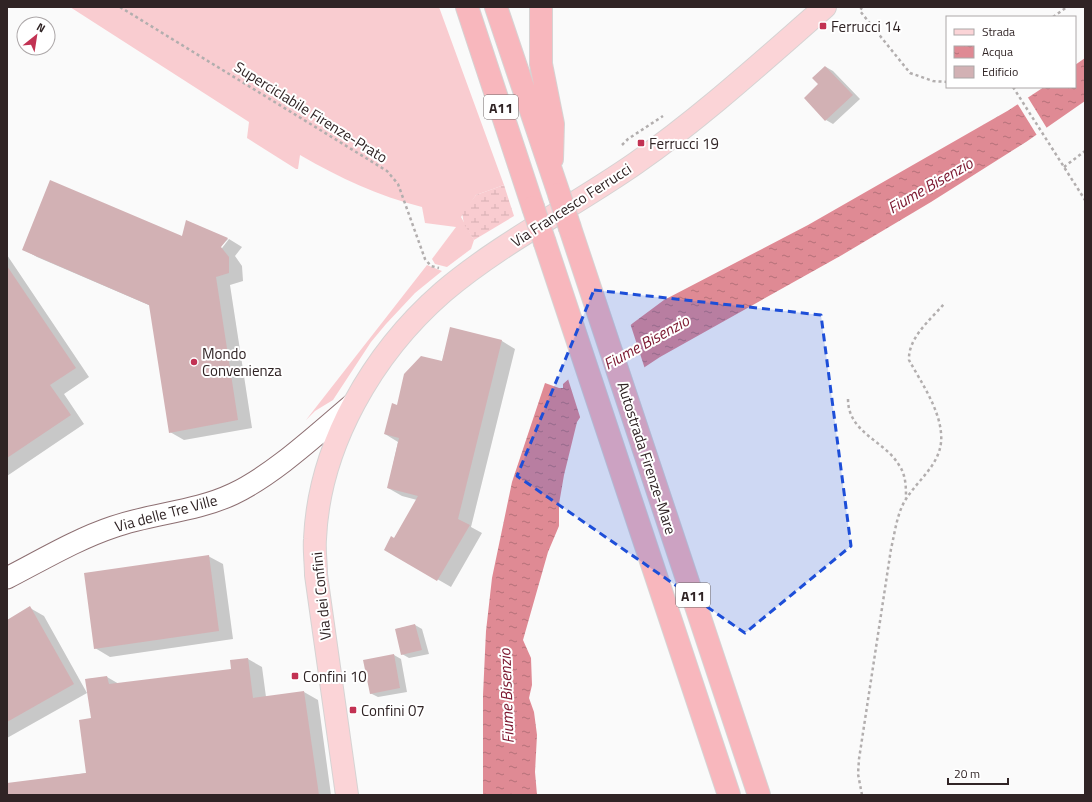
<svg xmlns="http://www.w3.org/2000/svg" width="1092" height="802" viewBox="0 0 1092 802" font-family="'Titillium Web',sans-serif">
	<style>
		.grass { fill: #f9ccd0 }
		.wetland { fill: url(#wetland-marsh) }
		.water { fill: url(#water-ripples) }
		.pier { fill: #fafafa }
		.shadow { fill: #0003 }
		.building { fill: #d2b1b4 }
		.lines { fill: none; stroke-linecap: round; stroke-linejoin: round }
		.street-casing { stroke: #8d6f72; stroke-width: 23 }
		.primary-casing { stroke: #d6d3d3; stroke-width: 24 }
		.highway-casing { stroke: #d6d3d3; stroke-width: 24 }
		.path { stroke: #b2aeae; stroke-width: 2.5; stroke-dasharray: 3 3; stroke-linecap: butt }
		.street { stroke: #fff; stroke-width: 21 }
		.primary { stroke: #fbd4d7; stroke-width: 22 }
		.highway { stroke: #f8b7bd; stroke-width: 22 }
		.highway-bridge-casing { stroke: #d6d3d3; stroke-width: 24; stroke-linecap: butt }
		.highway-bridge { stroke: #f8b7bd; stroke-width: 22 }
		.marked { fill: #1d4ed8; fill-opacity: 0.2; stroke: #1d4ed8; stroke-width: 3; stroke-dasharray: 8 5; stroke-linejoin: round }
		.poi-dot { fill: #c23253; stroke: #fff; stroke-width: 1.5 }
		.labels { text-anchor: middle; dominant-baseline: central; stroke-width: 4; stroke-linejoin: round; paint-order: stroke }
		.shield { fill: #fff; stroke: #6e6666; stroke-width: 1 }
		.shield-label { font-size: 14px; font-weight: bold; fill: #302425 }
		.poi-label { font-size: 15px; fill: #302425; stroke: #fff; text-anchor: start }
		.street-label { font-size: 15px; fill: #302425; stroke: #fff }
		.water-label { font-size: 16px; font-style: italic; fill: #7c1830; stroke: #fff }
	</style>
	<defs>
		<pattern id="wetland-marsh" width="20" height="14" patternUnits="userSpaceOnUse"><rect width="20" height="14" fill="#f9ccd0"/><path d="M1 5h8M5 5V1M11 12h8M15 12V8" fill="none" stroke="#d6afb2"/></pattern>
		<pattern id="water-ripples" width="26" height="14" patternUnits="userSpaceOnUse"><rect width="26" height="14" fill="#df8a94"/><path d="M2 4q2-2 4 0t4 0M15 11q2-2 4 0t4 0" fill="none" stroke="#b57179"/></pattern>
	</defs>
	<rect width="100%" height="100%" fill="#fafafa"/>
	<!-- grass -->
	<path class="grass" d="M70 7H439L504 185 476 195 461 217 474 240 471 249 447 267 435 264 432 259 456 227 425 223 422 207C378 196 340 178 300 155L298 169H296L247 138 249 122Z
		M427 265 442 271 415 293 386 324 371 342 333 400 315 411 306 420Z"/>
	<!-- wetland -->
	<path class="wetland" d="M504 185 514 216 474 240 464 224 462 213 476 195Z"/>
	<!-- water -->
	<path class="water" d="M1085 58V101L1026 142 931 202 842 255 660 357 604 394 585 410 577 422 564 475 559 504V526L548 552 523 640 531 658 532 685 529 698 534 712 537 735 535 772 537 795H483V695L486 631 492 578 512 482 545 383 559 388H563V384L633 323 664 300 808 225 1009 110 1044 87H1075V65Z"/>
	<!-- pier -->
	<path class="pier" d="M1027 96 1048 130 1038 137 1017 103Z
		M630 323 645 369 605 396 587 411 581 420 568 379Z"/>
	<!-- shadow -->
	<path class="shadow" d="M826 67 833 71 860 99 833 124 826 120 805 98 819 84Z
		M187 222 228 239 217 250 219 252 229 239 242 247 235 256 242 266 243 281 230 285 252 428 184 440 170 432 151 306 37 257 23 249 182 237Z
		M7 255 89 377 64 394 84 424 7 476Z
		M451 328 502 341 515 349 471 527 482 533 451 587 385 549 394 539 417 500 402 496 388 488 398 442 385 434 398 406 442 362Z
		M208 556 223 564 233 639 110 657 95 648Z
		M30 608 44 616 87 693 7 738V621Z
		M415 625 422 629 429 654 409 658 402 654 396 629Z
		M394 655 401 659 407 692 378 697 370 693Z
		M248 659 262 667 266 697 304 692 318 700 331 795H7V784L87 773 92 719 87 679 107 677 119 684 232 670Z"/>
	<!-- building -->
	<path class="building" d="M825 66 853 95 825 121 804 98 818 84 812 78Z
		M50 180 182 236 186 220 228 238 221 247 229 257V273L216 277 238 420 169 433 149 305 22 250Z
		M7 266 76 368 50 385 71 415 7 458Z
		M450 327 502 340 458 519 470 525 437 581 384 550 391 536 394 538 418 496 387 488 399 438 384 434 392 403 397 405 404 374 421 356 442 361Z
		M209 555 219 631 94 649 84 573Z
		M30 606 74 684 7 722V620Z
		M415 624 422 650 401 655 395 629Z
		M394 654 400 688 370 694 363 660Z
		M248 658 253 698 304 691 319 795H7V783L86 773 79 720 91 718 85 679 107 676 109 684 231 669 230 660Z"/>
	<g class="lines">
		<defs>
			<path id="street" d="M7 578C42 560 77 539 113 527 153 513 195 512 233 494 275 474 318 433 354 403"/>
			<path id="primary" d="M347 795 316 575C316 563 314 550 315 539 319 445 373 353 443 292 502 242 573 207 636 163 703 116 763 61 825 7"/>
			<path id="highway" d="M467 7 533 207
				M496 7 559 194
				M541 7V64L553 124 552 159
				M570 228 759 795
				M545 243 729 795"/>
		</defs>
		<!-- street casing -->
		<use href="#street" class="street-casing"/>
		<!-- primary casing -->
		<use href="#primary" class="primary-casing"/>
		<!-- highway casing -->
		<use href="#highway" class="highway-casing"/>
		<!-- path -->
		<path class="path" d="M120 7 387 171 398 184 425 259 431 266 439 268
			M862 7 860 11 910 73 933 81 947 82
			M1053 17 1067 7
			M1013 87 1085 200
			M622 145 628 139 663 116
			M1064 167 1085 151
			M848 399C848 433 884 440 899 465 906 475 906 487 906 498
			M862 795 858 774 859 759 891 549C895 532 897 513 906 499 920 477 944 462 941 433 939 408 921 382 909 360 908 338 930 320 944 304"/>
		<!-- street -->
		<use href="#street" class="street"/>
		<!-- primary -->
		<use href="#primary" class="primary"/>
		<!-- highway -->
		<use href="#highway" class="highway"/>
		<defs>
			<path id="highway-bridge" d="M559 194 570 228
				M533 207 545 243"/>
		</defs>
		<!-- highway-bridge casing -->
		<use href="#highway-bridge" class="highway-bridge-casing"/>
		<!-- highway-bridge -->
		<use href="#highway-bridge" class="highway-bridge"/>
	</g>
	<!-- marked area -->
	<path class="marked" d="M594 290 821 315 851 546 745 633 517 476Z"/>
	<!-- markers -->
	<g class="poi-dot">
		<rect x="819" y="22" width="8" height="8" rx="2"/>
		<rect x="637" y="139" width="8" height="8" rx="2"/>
		<circle cx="194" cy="362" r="4"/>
		<rect x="291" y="672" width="8" height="8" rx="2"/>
		<rect x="349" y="706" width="8" height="8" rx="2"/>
	</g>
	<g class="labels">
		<!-- shield labels -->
		<g class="shield">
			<rect x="484" y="95" width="34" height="24" rx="3"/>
			<rect x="676" y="583" width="34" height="24" rx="3"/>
		</g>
		<g class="shield-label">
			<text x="501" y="107">A11</text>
			<text x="693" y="595">A11</text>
		</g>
		<!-- poi labels -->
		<g class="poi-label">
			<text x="831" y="26">Ferrucci 14</text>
			<text x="649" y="143">Ferrucci 19</text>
			<text x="202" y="353">Mondo<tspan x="202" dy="17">Convenienza</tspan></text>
			<text x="303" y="676">Confini 10</text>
			<text x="361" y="710">Confini 07</text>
		</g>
		<!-- street labels -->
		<g class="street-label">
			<text transform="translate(311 112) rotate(32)">Superciclabile Firenze-Prato</text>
			<text transform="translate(571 205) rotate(-33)">Via Francesco Ferrucci</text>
			<text transform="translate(647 458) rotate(72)">Autostrada Firenze-Mare</text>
			<text transform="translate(166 513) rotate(-15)">Via delle Tre Ville</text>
			<text transform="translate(321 596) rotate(-96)">Via dei Confini</text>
		</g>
		<!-- water labels -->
		<g class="water-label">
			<text transform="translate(930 185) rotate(-30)">Fiume Bisenzio</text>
			<text transform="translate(646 342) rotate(-29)">Fiume Bisenzio</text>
			<text transform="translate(506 696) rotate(-92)">Fiume Bisenzio</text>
		</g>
	</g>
	<!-- border -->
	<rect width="1092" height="802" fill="none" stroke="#302425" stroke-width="16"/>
	<!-- legend -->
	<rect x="946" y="16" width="130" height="72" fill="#ffffff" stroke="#aca7a8"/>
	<rect x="954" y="29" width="20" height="6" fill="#fbd4d7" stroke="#aca7a8"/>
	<text x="982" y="36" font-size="12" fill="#302425">Strada</text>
	<rect x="954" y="46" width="20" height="12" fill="url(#water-ripples)" stroke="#aca7a8"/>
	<text x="982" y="56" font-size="12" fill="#302425">Acqua</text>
	<rect x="954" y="66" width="20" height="12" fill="#d2b1b4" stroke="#aca7a8"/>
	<text x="982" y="76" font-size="12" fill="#302425">Edificio</text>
	<!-- north arrow -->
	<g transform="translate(36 36) rotate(30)"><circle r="19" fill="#ffffff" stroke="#aca7a8"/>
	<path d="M0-3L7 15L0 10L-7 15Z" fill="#c23253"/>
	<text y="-6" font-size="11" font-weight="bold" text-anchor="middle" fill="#302425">N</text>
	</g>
	<!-- scale -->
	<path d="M948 778v6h60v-6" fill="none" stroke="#302425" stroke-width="2"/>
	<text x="954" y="778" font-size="12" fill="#302425" stroke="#ffffff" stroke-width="3" paint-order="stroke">20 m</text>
</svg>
